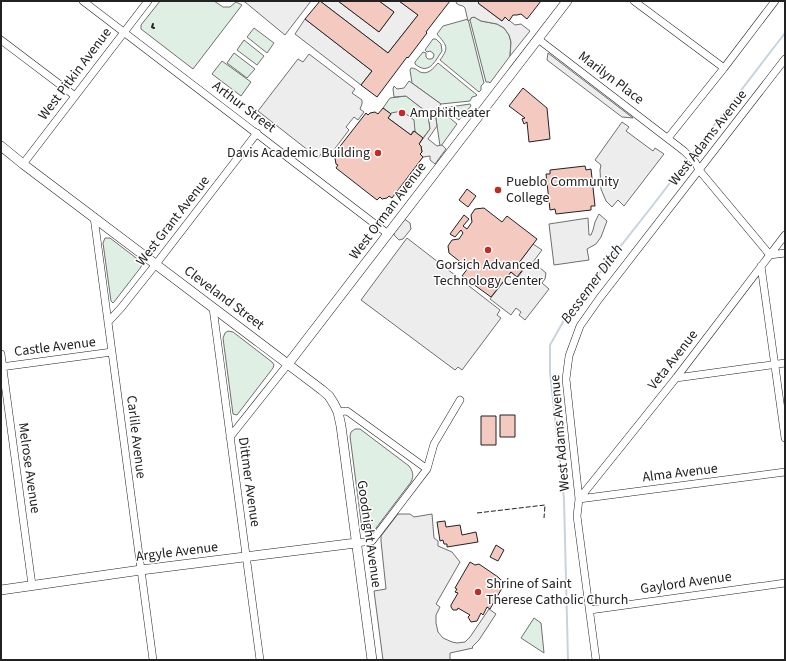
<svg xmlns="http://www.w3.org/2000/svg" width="786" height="661" viewBox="0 0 786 661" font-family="'Source Sans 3',sans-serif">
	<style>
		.green { fill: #e0efe3; stroke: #6f6f6f }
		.parking { fill: #ededed; stroke: #6f6f6f }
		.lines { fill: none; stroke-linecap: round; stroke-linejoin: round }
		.stream { stroke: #c7d3dd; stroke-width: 2 }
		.building { fill: #f3c9c0; stroke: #222 }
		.street-casing { stroke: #222; stroke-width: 8 }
		.secondary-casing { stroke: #222; stroke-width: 10 }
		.street { stroke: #fff; stroke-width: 7 }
		.secondary { stroke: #fff; stroke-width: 9 }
		.fence { stroke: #222; stroke-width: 1; stroke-dasharray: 5 2; stroke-linecap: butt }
		.wall { stroke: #222; stroke-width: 2 }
		.poi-dot { fill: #c62828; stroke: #fff; stroke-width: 1.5 }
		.labels { text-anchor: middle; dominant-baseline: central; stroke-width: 3; stroke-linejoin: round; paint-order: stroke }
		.street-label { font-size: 14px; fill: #222; stroke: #fff }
		.poi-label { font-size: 14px; fill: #222; stroke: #fff; text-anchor: start }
		.water-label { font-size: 15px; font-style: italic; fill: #222; stroke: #fff }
	</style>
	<rect width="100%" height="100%" fill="#fff"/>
	<!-- green -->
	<path class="green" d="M160 1H214L223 7H230L236 2 242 5 193 69 141 29V25Z
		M474 17 481 21 497 24 504 28 509 35 511 42 510 56 490 83 489 82H486L470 20 471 18Z
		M468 19 484 83 481 86V90L479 92 440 60C450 47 446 45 437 34L443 26Z
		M254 28 274 43 267 53 247 37Z
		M433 39H436L441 44 442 51C435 61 429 76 415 64V62L423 52 426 53V57L428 59H431L433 58 434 55 433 53 430 51 427 52 425 50Z
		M244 40 264 56 257 65 237 50Z
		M234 53 255 69 247 78 227 63Z
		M222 61 251 82 241 96 212 74Z
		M438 63 477 95 476 96 472 97 470 101 441 104 412 83 410 70 411 68C415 68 417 70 420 72 428 75 433 69 438 63Z
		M406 96 428 113 430 129 423 138 391 113V114L383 108 390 98Z
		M470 104 471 106 459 120 443 108Z
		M438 108 457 124 441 146H440L435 112Z
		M105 238H110L140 261 142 263 141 267 114 302 113 303 111 301 103 243Z
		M228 331 233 332 272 362 274 365 273 368 237 415 233 414 223 338 225 333Z
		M355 429H360L409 466C413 471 414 476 411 482L373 532 370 533 364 532 362 529 350 436 351 432Z
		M534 618 541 623 544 653 521 638Z"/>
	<!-- parking -->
	<path class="parking" d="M241 1H311L285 35 245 2Z
		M320 1H338L379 32 394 12 379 1H399L418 15 388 53Z
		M457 1H480L478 3 502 21 505 17 515 25 521 24 530 31 510 56 511 42 509 35 504 28 497 24 481 21 474 17 471 18 470 20 468 21 465 8 463 6 459 5 456 3Z
		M305 19 372 71 361 85 295 34Z
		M548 53 633 118 622 117 547 60Z
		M309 54 355 89 352 93 362 100V104L360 109 364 112 358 120 354 117 346 127 349 130 330 155 322 153 318 158 258 111 298 59 303 62Z
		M409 81 441 104 435 112 437 126 428 139 437 146 442 145 446 149 435 164 430 160V156L423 157 420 154 422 152 421 146 419 144 430 129 428 113 406 96 394 97 393 89 394 86 397 89 404 88Z
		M402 111 414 120 415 131V132L413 131 411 135 388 118 391 114V113Z
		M622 122 629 127 626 131 653 151 655 148 664 154 624 206 618 200 612 207 606 201 601 189 600 170 601 165 595 160Z
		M599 214 607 221 601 237 596 244 587 249 589 260 554 265 549 224 588 218 589 235H591L593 230 595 222Z
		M403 218 410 223 411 229 403 239 399 240 394 235V231Z
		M407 238 500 310 497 315 501 318 462 370 458 367 455 370 361 300Z
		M533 244 542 250 533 262 546 273 545 279 542 283 549 289 525 320 519 315 521 312 516 308 511 315 490 299 511 272 518 277 524 269 518 264Z
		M398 514H410L414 517 432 514 434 538 438 541V546L452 552 460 562 436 604 440 607 436 615V623L438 632 443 638 452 642 457 643 465 642 470 637 489 609 496 614 479 640 472 647 473 648 450 653V660H383L374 591 386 589 381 541V536Z"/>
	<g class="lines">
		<!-- stream -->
		<path class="stream" d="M568 660 564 499 550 372V345L568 313 653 205 785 33"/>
	</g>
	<!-- building -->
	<path class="building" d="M320 1 388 53 418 15 399 1H450L426 32 427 33 408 58 407 57 377 97 361 85 372 71 305 19Z
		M338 1H379L394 12 379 32Z
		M480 1H541L527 19 521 14 517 15H513L509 21 505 17 502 21 478 3Z
		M523 88 547 108 550 139 529 142 527 122 524 124 522 119 525 118 509 106Z
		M383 108 391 114 388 118 411 135 414 131 423 138 419 144 421 146 422 152 420 154 423 157 392 198 389 196 387 198 382 199 380 197 377 200 336 168 338 165 336 164 335 158 337 156 334 154 366 113 368 115 370 113 375 112 378 114Z
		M585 166 586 170 591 169 595 206H591V210L556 214 555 209 550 210 546 174H550V170Z
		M467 189 476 196 468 207 459 200Z
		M484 208 502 222 507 216 537 239 518 264 524 268 517 277 511 272 491 297 462 276 468 268 449 253 448 246 452 240 459 239 463 233 461 230 455 237 450 234 464 215 469 219 463 226 467 229 472 222 471 215 475 209Z
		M500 415H515V437H500Z
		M481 416H496V445H481Z
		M445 521 446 527 460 525 462 535 476 532 478 542 447 547V544H444L443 540 440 541 437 522Z
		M496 545 504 550 498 561 490 557Z
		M470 562 475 565 479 564 498 577 500 579 505 583 490 609 487 607 483 615 481 613 477 621 471 622 468 617 470 615 458 608 457 610H453L451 607V605L458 593 455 592 457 589 455 588Z"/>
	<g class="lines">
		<defs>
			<path id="street" d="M83 1 388 234
				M634 1 724 68
				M538 39 684 151 695 162 699 170 770 255 785 253
				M1 40 75 96
				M668 138 724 68 775 1
				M23 164 148 1
				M94 217 153 660
				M761 266 785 438
				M213 308 260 660
				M108 322 121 308 156 264 257 133
				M1 354 32 585
				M1 367 112 352
				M676 378 785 363
				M338 412 347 411 427 469
				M230 437 288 364
				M579 499 676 378 785 235
				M579 499 785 472
				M356 543 372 541 427 469 434 444 460 400
				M590 610 785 583
				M596 660 577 516 579 499 566 379 569 356 580 326 599 299 785 59"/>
			<path id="secondary" d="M1 146 23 164 322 390 329 396 334 404 338 412 341 426 372 660
				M288 364 567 1
				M1 590 141 570 356 543"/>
		</defs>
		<!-- street casing -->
		<use href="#street" class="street-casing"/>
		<!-- secondary casing -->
		<use href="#secondary" class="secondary-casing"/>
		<!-- street -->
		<use href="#street" class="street"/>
		<!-- secondary -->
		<use href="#secondary" class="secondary"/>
		<!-- fence -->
		<path class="fence" d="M477 513 545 505 544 518"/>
		<!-- wall -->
		<path class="wall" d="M153 24 152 27 154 28"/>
	</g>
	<!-- markers -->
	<g class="poi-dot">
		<circle cx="402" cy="113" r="4"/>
		<circle cx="378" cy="153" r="4"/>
		<circle cx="498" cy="190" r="4"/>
		<circle cx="488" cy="250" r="4"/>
		<circle cx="478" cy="592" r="4"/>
	</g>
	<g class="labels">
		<!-- street labels -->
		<g class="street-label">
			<text transform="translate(75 74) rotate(-53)">West Pitkin Avenue</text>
			<text transform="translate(611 78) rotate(37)">Marilyn Place</text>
			<text transform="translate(244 107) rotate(37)">Arthur Street</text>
			<text transform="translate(708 138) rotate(-52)">West Adams Avenue</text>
			<text transform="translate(388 211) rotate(-53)">West Orman Avenue</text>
			<text transform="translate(173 221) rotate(-52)">West Grant Avenue</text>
			<text transform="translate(224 298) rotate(37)">Cleveland Street</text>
			<text transform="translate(55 347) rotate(-7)">Castle Avenue</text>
			<text transform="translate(673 360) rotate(-52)">Veta Avenue</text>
			<text transform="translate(560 433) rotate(-95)">West Adams Avenue</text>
			<text transform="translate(136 437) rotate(83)">Carlile Avenue</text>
			<text transform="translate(29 468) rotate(82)">Melrose Avenue</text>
			<text transform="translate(680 473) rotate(-7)">Alma Avenue</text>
			<text transform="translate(249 482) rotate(82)">Dittmer Avenue</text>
			<text transform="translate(369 534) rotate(82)">Goodnight Avenue</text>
			<text transform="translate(177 552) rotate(-7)">Argyle Avenue</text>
			<text transform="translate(686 583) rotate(-8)">Gaylord Avenue</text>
		</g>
		<!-- poi labels -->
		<g class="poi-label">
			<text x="410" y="113">Amphitheater</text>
			<text x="370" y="153" text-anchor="end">Davis Academic Building</text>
			<text x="506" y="182">Pueblo Community<tspan x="506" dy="16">College</tspan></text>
			<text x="488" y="265" text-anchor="middle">Gorsich Advanced<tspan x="488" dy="16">Technology Center</tspan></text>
			<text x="486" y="584">Shrine of Saint<tspan x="486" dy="16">Therese Catholic Church</tspan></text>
		</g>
		<!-- water labels -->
		<g class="water-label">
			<text transform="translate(592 284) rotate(-54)">Bessemer Ditch</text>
		</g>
	</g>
	<!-- border -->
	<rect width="786" height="661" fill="none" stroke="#222222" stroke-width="4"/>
</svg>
